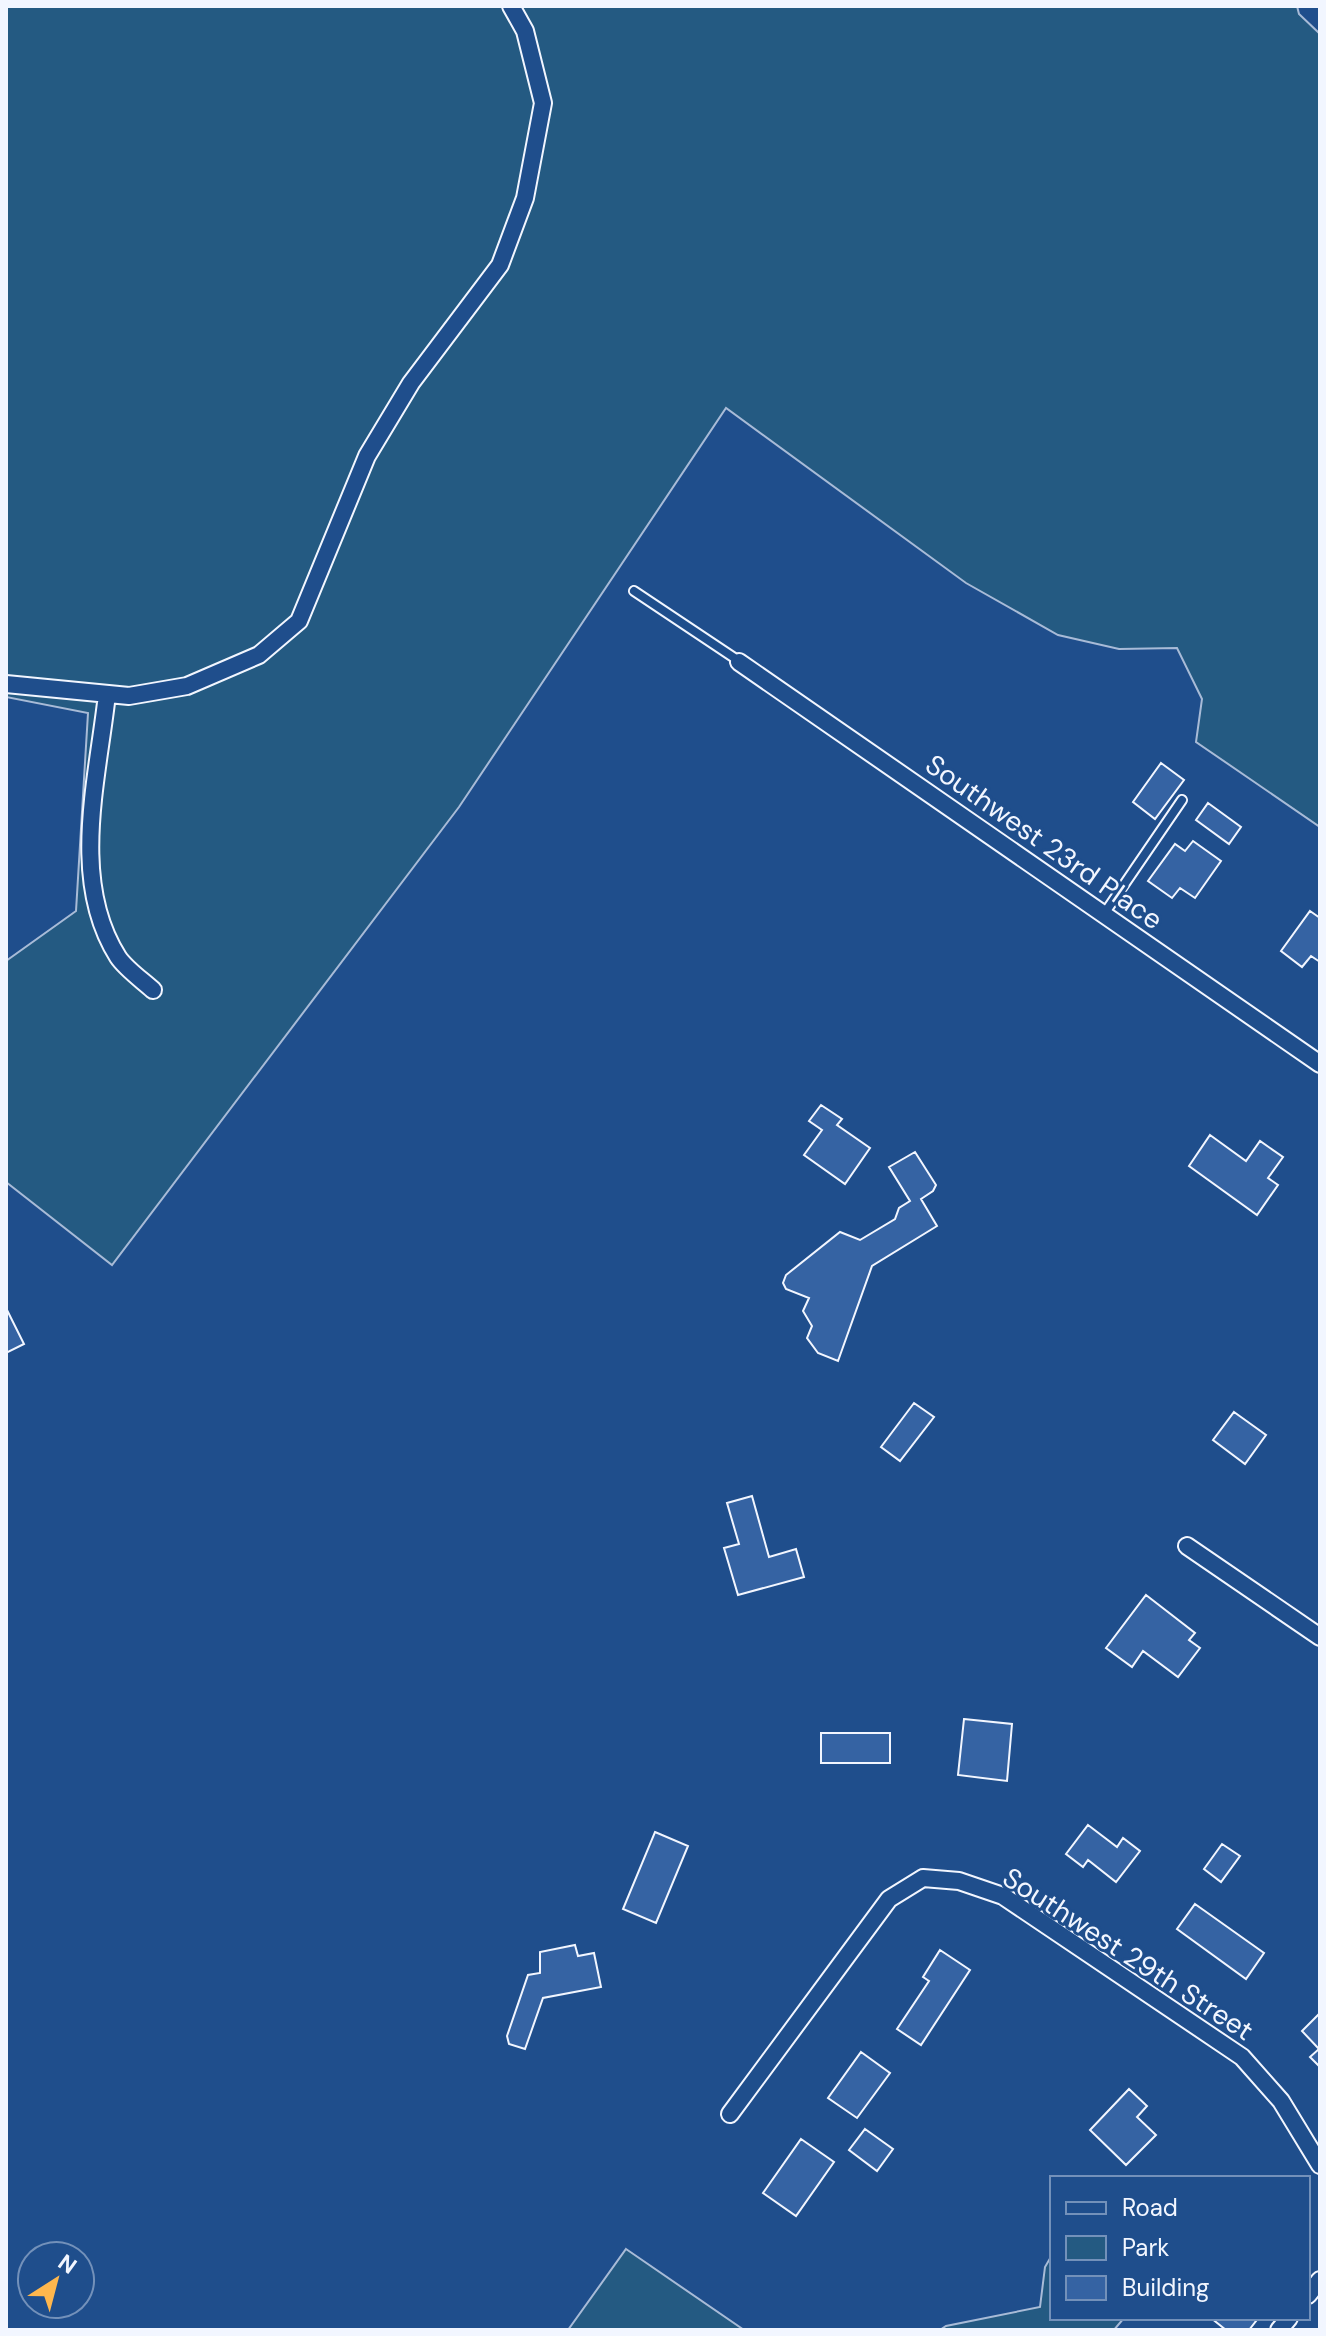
<svg xmlns="http://www.w3.org/2000/svg" width="1326" height="2336" viewBox="0 0 1326 2336" font-family="'DM Sans',sans-serif">
	<style>
		.green { fill: #245a82; stroke: #a8bbd7; stroke-width: 2 }
		.building { fill: #3563a3; stroke: #f2f6ff; stroke-width: 2 }
		.lines { fill: none; stroke-linecap: round; stroke-linejoin: round }
		.lane-casing { stroke: #f2f6ff; stroke-width: 12 }
		.street-casing { stroke: #f2f6ff; stroke-width: 20 }
		.lane { stroke: #1f4e8c; stroke-width: 8 }
		.street { stroke: #1f4e8c; stroke-width: 16 }
		.labels { text-anchor: middle; dominant-baseline: central; stroke-width: 6; stroke-linejoin: round; paint-order: stroke }
		.street-label { font-size: 28px; fill: #f2f6ff; stroke: #1f4e8c }
	</style>
	<rect width="100%" height="100%" fill="#1f4e8c"/>
	<!-- green -->
	<path class="green" d="M6 6H1297L1299 14 1320 34V827L1196 742 1202 699 1177 648 1119 649 1058 635 966 583 726 408 459 807 112 1265 6 1182V961L76 911 88 713 6 697Z
		M626 2249 744 2330H568Z
		M1052 2255V2318H1124L1114 2330H940L946 2326 1040 2307 1045 2267Z"/>
	<!-- building -->
	<path class="building" d="M1161 763 1184 780 1155 819 1133 802Z
		M1208 803 1241 827 1229 844 1196 820Z
		M1193 841 1221 861 1195 898 1180 888 1172 898 1148 881 1175 844 1185 851Z
		M1310 911 1320 918V962L1311 956 1302 967 1281 951Z
		M821 1105 842 1119 837 1125 870 1148 845 1184 804 1155 822 1130 809 1121Z
		M1210 1135 1246 1161 1260 1141 1283 1157 1268 1178 1278 1185 1257 1215 1189 1166Z
		M915 1152 936 1185 933 1191 921 1199 937 1226 872 1266 838 1361 818 1353 807 1338 812 1326 803 1311 809 1298 786 1289 783 1283 786 1275 840 1232 860 1240 895 1219 899 1208 910 1201 889 1167Z
		M6 1308 24 1344 6 1353Z
		M914 1403 934 1417 900 1461 881 1447Z
		M1234 1412 1266 1435 1245 1464 1213 1440Z
		M752 1496 769 1557 796 1549 804 1577 738 1595 724 1548 739 1544 727 1503Z
		M1146 1595 1195 1633 1189 1640 1200 1648 1178 1677 1143 1651 1132 1667 1106 1648Z
		M964 1719 1012 1724 1007 1781 958 1775Z
		M821 1733H890V1763H821Z
		M1088 1825 1117 1847 1123 1838 1140 1851 1116 1882 1088 1860 1083 1867 1066 1854Z
		M655 1832 688 1846 656 1923 623 1909Z
		M1222 1844 1240 1856 1221 1882 1204 1869Z
		M1195 1904 1264 1953 1246 1979 1177 1929Z
		M575 1945 578 1956 594 1953 601 1987 543 1998 525 2049 509 2044 507 2036 528 1975 540 1973V1952Z
		M940 1950 970 1970 921 2045 897 2029 929 1981 923 1977Z
		M1320 2013V2067L1310 2057 1319 2049 1302 2031Z
		M861 2052 890 2073 857 2118 828 2098Z
		M1129 2089 1147 2106 1137 2117 1156 2135 1126 2165 1090 2130Z
		M865 2129 893 2149 877 2171 849 2150Z
		M801 2139 834 2162 796 2216 763 2193Z
		M1211 2318H1251L1256 2321 1249 2330H1226Z"/>
	<g class="lines">
		<defs>
			<path id="lane" d="M634 591 739 661
				M1104 914 1182 800"/>
			<path id="street" d="M739 662 1320 1064
				M6 684 129 696 187 686 259 655 299 621 367 456 411 383 500 265 525 198 543 103 525 31 511 6
				M107 694C98 778 69 880 118 957 126 969 142 980 153 990
				M1187 1546 1320 1637
				M730 2114 889 1899 923 1878 959 1881 1003 1896 1242 2057 1281 2101 1320 2165
				M1308 2295 1320 2280
				M1279 2330 1289 2318"/>
		</defs>
		<!-- lane casing -->
		<use href="#lane" class="lane-casing"/>
		<!-- street casing -->
		<use href="#street" class="street-casing"/>
		<!-- lane -->
		<use href="#lane" class="lane"/>
		<!-- street -->
		<use href="#street" class="street"/>
	</g>
	<g class="labels">
		<!-- street labels -->
		<g class="street-label">
			<text transform="translate(1044 842) rotate(35)">Southwest 23rd Place</text>
			<text transform="translate(1128 1954) rotate(33)">Southwest 29th Street</text>
		</g>
	</g>
	<!-- border -->
	<rect width="1326" height="2336" fill="none" stroke="#f2f6ff" stroke-width="16"/>
	<!-- legend -->
	<rect x="1050" y="2176" width="260" height="144" fill="#1f4e8c" stroke="#7391ba" stroke-width="2"/>
	<rect x="1066" y="2202" width="40" height="12" fill="#1f4e8c" stroke="#7391ba" stroke-width="2"/>
	<text x="1122" y="2216" font-size="24" fill="#f2f6ff">Road</text>
	<rect x="1066" y="2236" width="40" height="24" fill="#245a82" stroke="#7391ba" stroke-width="2"/>
	<text x="1122" y="2256" font-size="24" fill="#f2f6ff">Park</text>
	<rect x="1066" y="2276" width="40" height="24" fill="#3563a3" stroke="#7391ba" stroke-width="2"/>
	<text x="1122" y="2296" font-size="24" fill="#f2f6ff">Building</text>
	<!-- north arrow -->
	<g transform="translate(56 2280) rotate(36)"><circle r="38" fill="#1f4e8c" stroke="#7391ba" stroke-width="2"/>
	<path d="M0-6L14 30L0 20L-14 30Z" fill="#ffb74d"/>
	<text y="-12" font-size="22" font-weight="bold" text-anchor="middle" fill="#f2f6ff">N</text>
	</g>
</svg>
